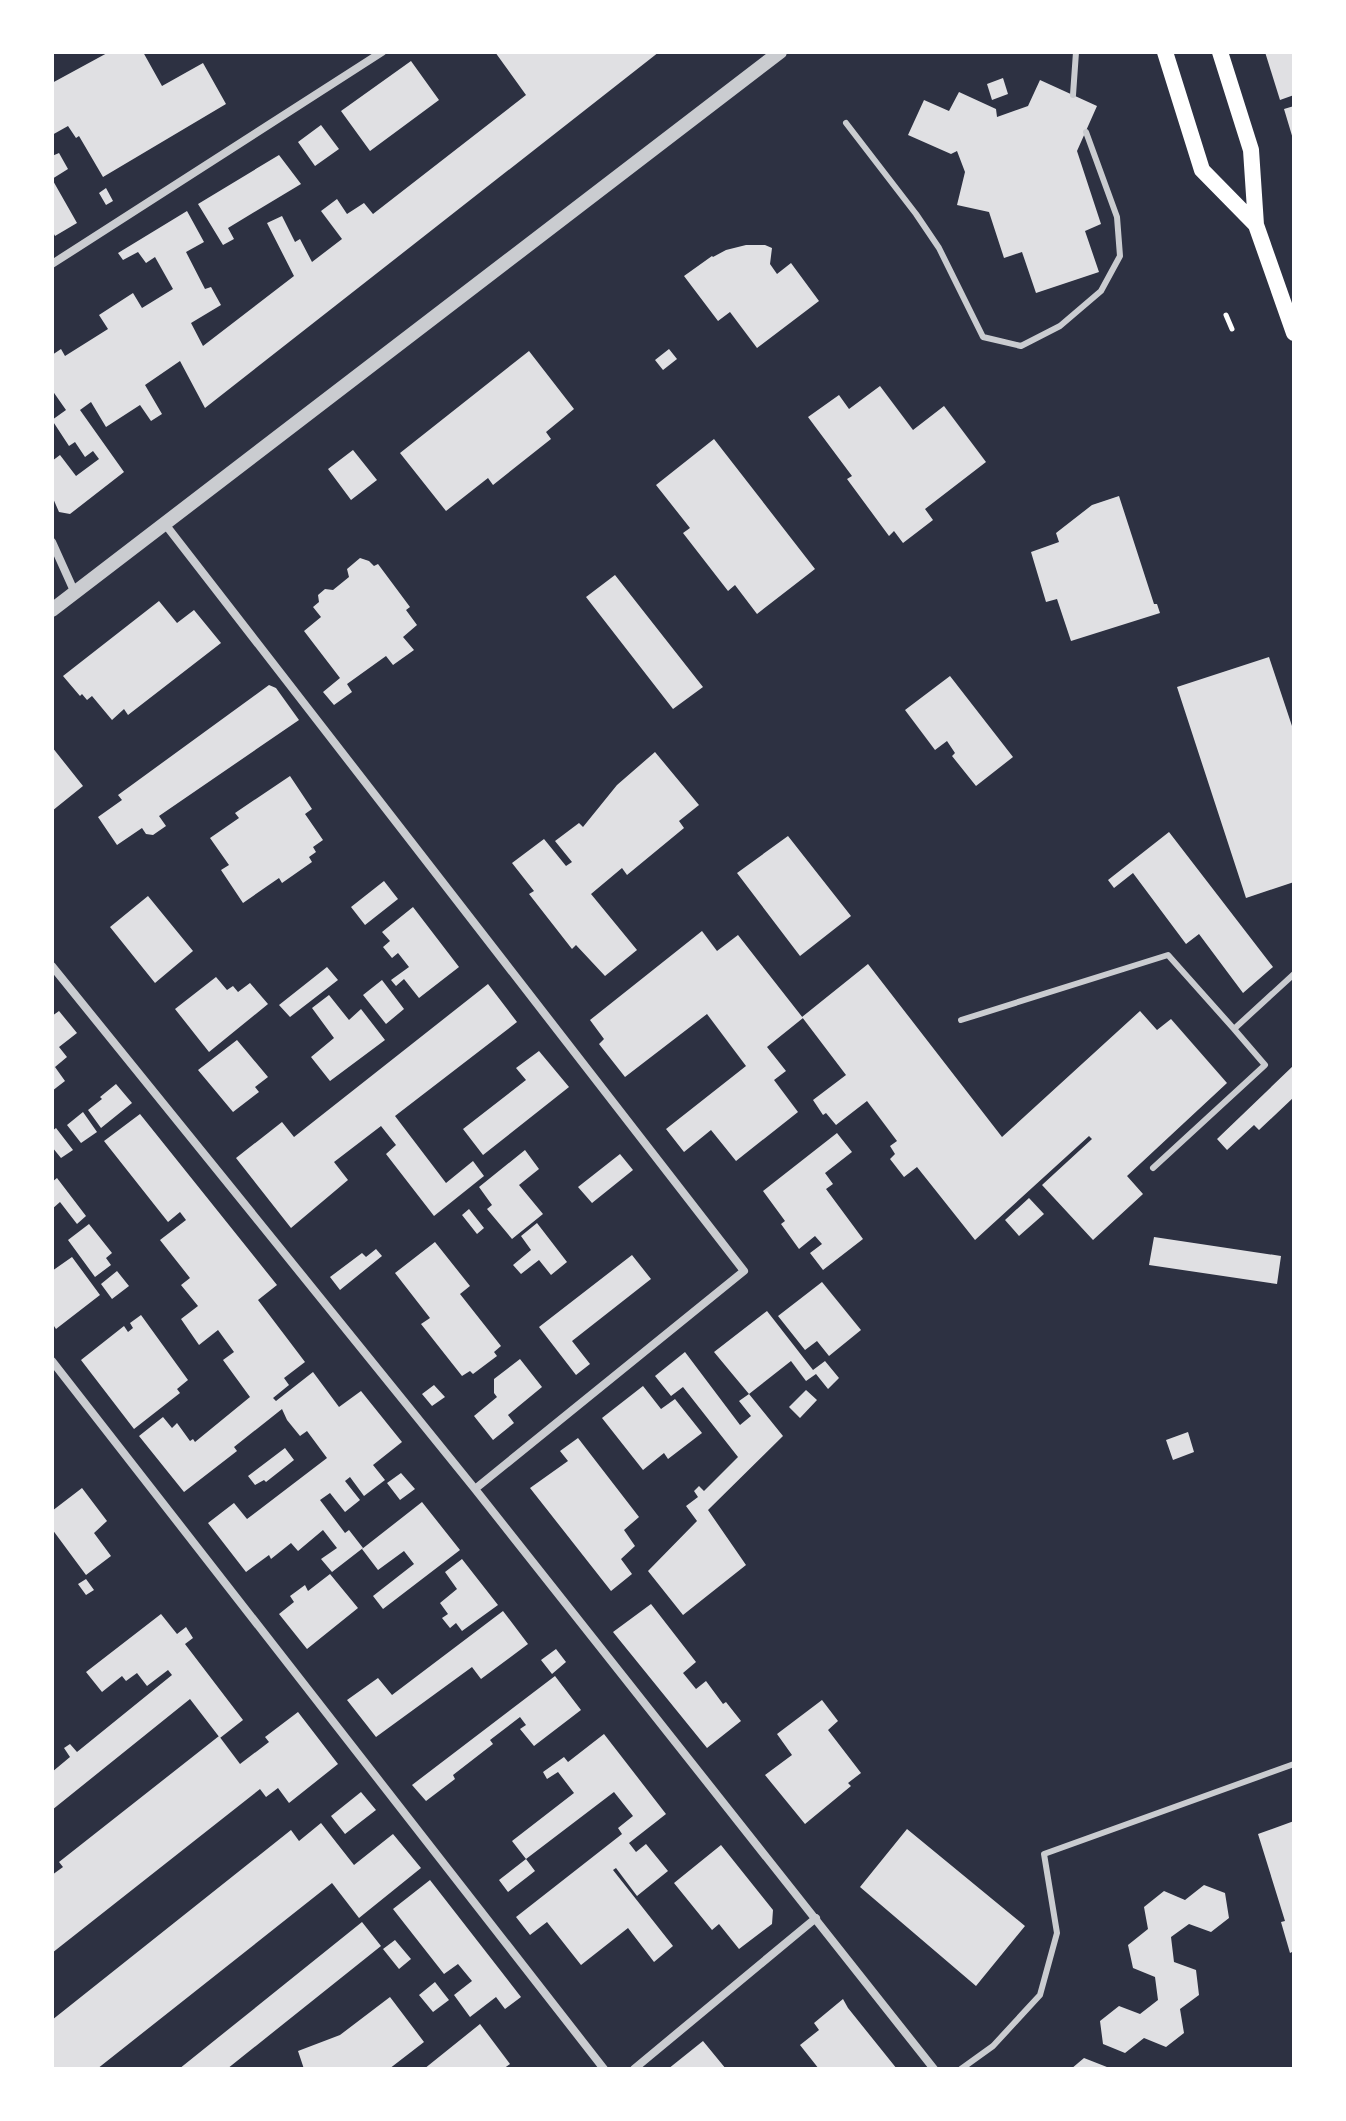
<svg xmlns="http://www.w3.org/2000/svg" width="1346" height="2121" viewBox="0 0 1346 2121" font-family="Ubuntu,sans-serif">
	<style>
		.building { fill: #e0e0e3 }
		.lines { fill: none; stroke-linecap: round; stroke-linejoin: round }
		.path { stroke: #fff; stroke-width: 5 }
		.service { stroke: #caccd0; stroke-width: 6 }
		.minor { stroke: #caccd0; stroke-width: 8 }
		.tertiary { stroke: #caccd0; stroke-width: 14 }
		.secondary { stroke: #fff; stroke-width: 16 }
	</style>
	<rect width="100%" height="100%" fill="#2d3142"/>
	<!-- building -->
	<path class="building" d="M109 52H143L162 86 203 63 226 104 103 177 79 136 76 138 68 126 52 135V83Z
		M495 52H659L205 408 180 361 145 385 162 414 151 421 140 405 106 427 91 402 80 410 124 472 70 514 59 512 52 496V461L60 455 76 476 99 459 93 451 85 457 75 442 69 446 52 420 66 410 52 390V355L61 349 65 356 108 329 99 315 133 293 142 308 173 289 155 257 146 263 138 252 123 260 118 253 187 211 204 242 186 252 205 289 211 287 221 305 191 323 203 346 294 276 267 223 282 216 295 242 300 239 312 262 342 239 321 211 337 199 347 214 364 203 373 214 526 95Z
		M1265 52H1294V95L1280 100Z
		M411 61 439 100 370 151 341 111Z
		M1003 78 1008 94 992 100 987 84Z
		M1040 80 1097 106 1077 151 1101 224 1085 231 1099 272 1036 293 1022 252 1004 258 989 212 957 205 965 172 957 151 951 154 908 135 924 100 949 111 959 92 996 109 997 117 1028 106Z
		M1294 106V139H1293L1284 109Z
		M321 125 339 149 315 166 298 142Z
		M59 153 68 169 52 179 77 223 55 236 52 230V156Z
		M279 155 301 184 228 228 234 239 223 245 198 204Z
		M106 188 113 201 106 205 99 193Z
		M746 245H765L772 248 770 264 777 274 791 263 819 301 757 348 730 312 718 321 684 276 712 256 713 257 726 250Z
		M669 349 677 359 663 370 655 360Z
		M529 351 574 409 546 432 551 439 493 485 488 478 446 511 400 453Z
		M880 386 913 430 944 406 986 462 925 509 933 520 903 543 894 531 889 536 847 479 852 476 808 417 839 395 849 409Z
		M714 439 815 569 757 614 735 585 728 591 683 533 690 528 656 485Z
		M353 450 377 480 351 500 328 469Z
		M1119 496 1154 604H1157L1160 613 1071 641 1057 599 1046 602 1031 552 1059 542 1056 533 1092 505Z
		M360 558 369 561 374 566 378 564 410 607 406 610 417 625 403 637 414 650 393 665 386 656 347 684 352 692 334 705 323 692 340 678 304 631 321 617 313 607 319 602 318 595 325 589 333 590 349 577 347 569Z
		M615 575 703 687 673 709 586 597Z
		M159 601 177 623 194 610 221 643 128 715 124 709 112 720 92 696 87 700 82 694 80 696 63 676Z
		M1269 657 1294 732V882L1246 898 1177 687Z
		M950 676 1013 757 976 786 952 756 955 753 947 741 935 750 905 710Z
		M269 685 276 688 299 720 159 816 166 826 153 835 146 834 142 828 117 845 98 817 122 800 118 795Z
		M52 747 83 786 52 811Z
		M655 752 699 805 679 821 684 828 627 875 622 868 591 894 637 950 605 976 576 945 572 949 529 894 534 891 512 863 544 839 566 866 572 862 555 841 579 823 583 827 617 785Z
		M290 776 312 809 305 814 323 840 313 847 316 852 309 857 312 862 282 883 279 878 243 903 221 870 229 865 210 838 239 818 235 813Z
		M1169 832 1273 967 1243 993 1199 934 1186 944 1133 873 1114 888 1108 880Z
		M788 836 851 916 800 956 737 873Z
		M384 881 398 899 365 925 351 907Z
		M148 896 193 951 155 983 110 927Z
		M413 907 459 967 419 998 404 979 396 986 391 980 409 967 398 953 392 958 383 947 390 941 382 932Z
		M702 931 717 951 738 935 803 1018 767 1047 786 1071 774 1080 798 1112 736 1161 711 1130 684 1152 666 1129 746 1066 707 1014 625 1077 599 1044 604 1039 590 1020Z
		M868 964 1002 1137 1140 1011 1157 1030 1171 1019 1227 1083 1127 1176 1143 1194 1093 1240 1042 1185 1092 1139 1089 1136 975 1240 917 1167 904 1177 890 1159 895 1154 890 1146 897 1141 867 1101 836 1125 826 1113 823 1115 813 1100 846 1075 802 1017Z
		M327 967 338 980 290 1017 279 1005Z
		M216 977 227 990 233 986 238 992 250 983 268 1004 209 1052 175 1009Z
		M382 980 404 1009 386 1024 363 995Z
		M488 984 517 1022 395 1116 446 1183 473 1161 484 1176 434 1216 386 1154 396 1145 381 1126 334 1162 348 1180 291 1228 236 1158 282 1122 294 1137Z
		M329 995 349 1020 361 1009 385 1040 330 1081 311 1057 334 1038 312 1008Z
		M59 1011 77 1033 59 1047 67 1057 55 1067 65 1081 52 1091V1016Z
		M237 1040 268 1077 255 1087 259 1092 233 1112 198 1070Z
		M539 1051 569 1087 483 1155 463 1129 526 1080 516 1068Z
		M1294 1065V1097L1259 1130 1254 1125 1227 1150 1217 1139Z
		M116 1084 132 1103 101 1128 88 1110 102 1099 100 1097Z
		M83 1112 97 1132 81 1143 67 1125Z
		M140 1114 277 1285 258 1300 305 1362 284 1378 289 1385 273 1398 276 1401 313 1372 339 1407 361 1391 402 1442 373 1465 385 1480 364 1496 350 1477 345 1481 360 1500 345 1512 330 1493 320 1500 345 1533 349 1530 363 1548 332 1572 321 1559 337 1548 323 1530 298 1551 291 1543 271 1559 269 1555 246 1572 208 1523 234 1503 247 1519 327 1458 307 1431 300 1436 287 1420 282 1409 234 1447 237 1451 184 1492 139 1436 163 1417 172 1428 177 1423 190 1441 193 1439 195 1442 250 1397 223 1360 234 1352 218 1330 199 1345 181 1319 198 1306 181 1285 190 1278 160 1240 186 1220 180 1212 168 1222 104 1141Z
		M56 1128 73 1150 61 1158 52 1147V1131Z
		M837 1133 852 1152 825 1173 833 1184 826 1189 863 1239 823 1270 810 1253 822 1244 815 1236 799 1249 781 1224 785 1221 763 1191Z
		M525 1150 539 1169 519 1185 543 1214 512 1239 487 1209 492 1205 479 1187Z
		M620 1154 633 1170 592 1203 578 1187Z
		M57 1178 86 1216 77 1224 60 1202 52 1209V1182Z
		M1029 1198 1044 1214 1019 1236 1005 1220Z
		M469 1209 484 1228 477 1234 462 1215Z
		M537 1223 567 1262 551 1275 539 1260 521 1274 513 1265 531 1250 521 1236Z
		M89 1224 112 1253 106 1258 111 1265 95 1277 68 1240Z
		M1154 1237 1281 1256 1277 1284 1149 1265Z
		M435 1242 470 1286 460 1294 501 1346 494 1352 497 1356 473 1374 470 1371 462 1376 421 1324 430 1318 395 1273Z
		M376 1249 382 1256 340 1290 330 1277 362 1253 366 1257Z
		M632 1255 651 1279 572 1341 590 1364 576 1375 539 1327Z
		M72 1257 100 1295 56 1329 52 1323V1271Z
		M117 1271 129 1286 112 1299 101 1284Z
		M822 1282 861 1330 829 1356 817 1341 805 1350 778 1316Z
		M767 1311 813 1370 825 1361 839 1378 828 1389 816 1374 806 1381 791 1361 749 1394 714 1352Z
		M141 1315 188 1380 177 1389 180 1393 134 1429 81 1360 124 1326 128 1332 133 1328 130 1323Z
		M685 1352 740 1425 751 1416 739 1401 749 1394 783 1436 708 1510 746 1565 683 1615 648 1571 697 1521 686 1506 698 1497 694 1491 699 1486 704 1491 738 1457 683 1387 671 1396 655 1376Z
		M520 1359 542 1387 508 1415 514 1423 493 1440 474 1416 497 1397 494 1393V1379Z
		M434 1385 445 1397 432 1406 422 1394Z
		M643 1386 661 1409 675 1399 702 1433 668 1459 664 1453 643 1470 602 1418Z
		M806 1390 817 1400 800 1418 789 1407Z
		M1188 1432 1194 1452 1173 1460 1166 1440Z
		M578 1438 639 1517 624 1530 635 1546 621 1559 632 1574 611 1591 530 1488 568 1461 560 1451Z
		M285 1448 294 1460 266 1482 264 1480 255 1485 248 1476Z
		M401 1473 415 1489 400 1500 387 1483Z
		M82 1488 107 1521 94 1533 111 1556 86 1575 52 1529V1511Z
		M422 1502 460 1550 383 1609 373 1596 414 1564 404 1551 378 1570 362 1549Z
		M462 1559 498 1605 462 1631 456 1623 450 1628 442 1618 448 1614 440 1603 457 1589 445 1572Z
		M330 1574 358 1608 307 1649 279 1614 294 1602 290 1596 305 1585 308 1591Z
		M86 1579 94 1590 86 1595 78 1584Z
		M651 1604 696 1662 683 1673 696 1689 706 1681 723 1704 726 1702 741 1721 707 1748 613 1632Z
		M503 1611 528 1644 481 1679 472 1667 376 1737 347 1700 378 1678 392 1695Z
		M161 1614 177 1634 186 1627 193 1638 185 1644 243 1720 220 1738 190 1699 52 1810V1772L70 1757 64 1748 70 1744 77 1752 172 1675 168 1670 147 1686 137 1673 126 1681 122 1676 102 1692 86 1672Z
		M556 1649 566 1662 552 1674 541 1660Z
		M555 1676 581 1710 534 1746 520 1729 526 1725 520 1717 490 1740 493 1744 453 1775 455 1779 426 1801 412 1785Z
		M822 1700 838 1721 828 1730 861 1773 848 1783 851 1786 805 1824 765 1775 792 1755 777 1734Z
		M298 1712 338 1764 289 1803 278 1788 266 1797 260 1789 52 1953V1875L63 1867 59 1862 219 1736 240 1764 269 1742 265 1737Z
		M604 1734 666 1814 629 1843 636 1852 646 1844 668 1871 637 1896 616 1868 613 1870 673 1946 654 1962 628 1928 581 1965 547 1922 530 1935 516 1917 622 1834 618 1828 633 1816 614 1792 526 1859 512 1841 574 1793 558 1772 547 1779 543 1772 564 1757 568 1762Z
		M361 1792 376 1810 345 1834 331 1816Z
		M1294 1821V1951L1290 1953 1281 1922 1285 1921 1258 1834Z
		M321 1823 354 1865 393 1834 421 1868 359 1918 332 1883 97 2069H52V2020L291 1830 299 1841Z
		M907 1829 1025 1926 976 1986 860 1887Z
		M721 1845 773 1910 772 1924 739 1949 719 1924 712 1930 674 1883Z
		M526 1859 535 1871 508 1892 499 1880Z
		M430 1880 521 1997 505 2009 496 1997 470 2017 454 1995 472 1981 458 1964 444 1974 393 1909Z
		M1204 1885 1225 1893 1229 1918 1211 1932 1189 1924 1171 1937 1174 1962 1196 1970 1199 1995 1180 2009 1184 2033 1166 2047 1144 2038 1125 2053 1103 2044 1100 2021 1119 2006 1140 2014 1158 2000 1155 1977 1133 1968 1128 1945 1148 1929 1144 1907 1164 1891 1185 1900Z
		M362 1922 381 1946 227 2069H179Z
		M395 1940 411 1959 399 1969 383 1949Z
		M435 1982 449 2000 433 2012 419 1995Z
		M390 1997 424 2042 389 2069H304L298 2051 340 2035Z
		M843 1999 848 2008 897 2069H819L800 2045 819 2030 814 2023Z
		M480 2024 510 2064 503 2069H477L476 2067 474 2069H424Z
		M703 2041 726 2069H668Z
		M1084 2058 1112 2069H1071Z"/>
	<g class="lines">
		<!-- path -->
		<path class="path" d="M1226 315 1232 329"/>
		<!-- service -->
		<path class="service" d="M1073 95 1076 52
			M846 123 916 214 939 248 983 337 1021 346 1060 326 1101 291 1120 256 1117 217 1086 132
			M961 1020 1168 955 1234 1029 1294 974
			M1153 1168 1265 1065 1234 1029
			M961 2069 993 2046 1040 1995 1057 1933 1044 1854 1294 1764"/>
		<!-- minor -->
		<path class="minor" d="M52 264 382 52
			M165 524 744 1271 475 1489
			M52 542 75 593
			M52 966 475 1489 934 2069
			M52 1361 604 2069
			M634 2069 816 1918"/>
		<!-- tertiary -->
		<path class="tertiary" d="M52 610 780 52"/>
		<!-- secondary -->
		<path class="secondary" d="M1165 52 1202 170 1256 225
			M1220 52 1251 150 1256 225 1294 333"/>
	</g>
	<!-- border -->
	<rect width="1346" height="2121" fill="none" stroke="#ffffff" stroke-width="108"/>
</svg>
